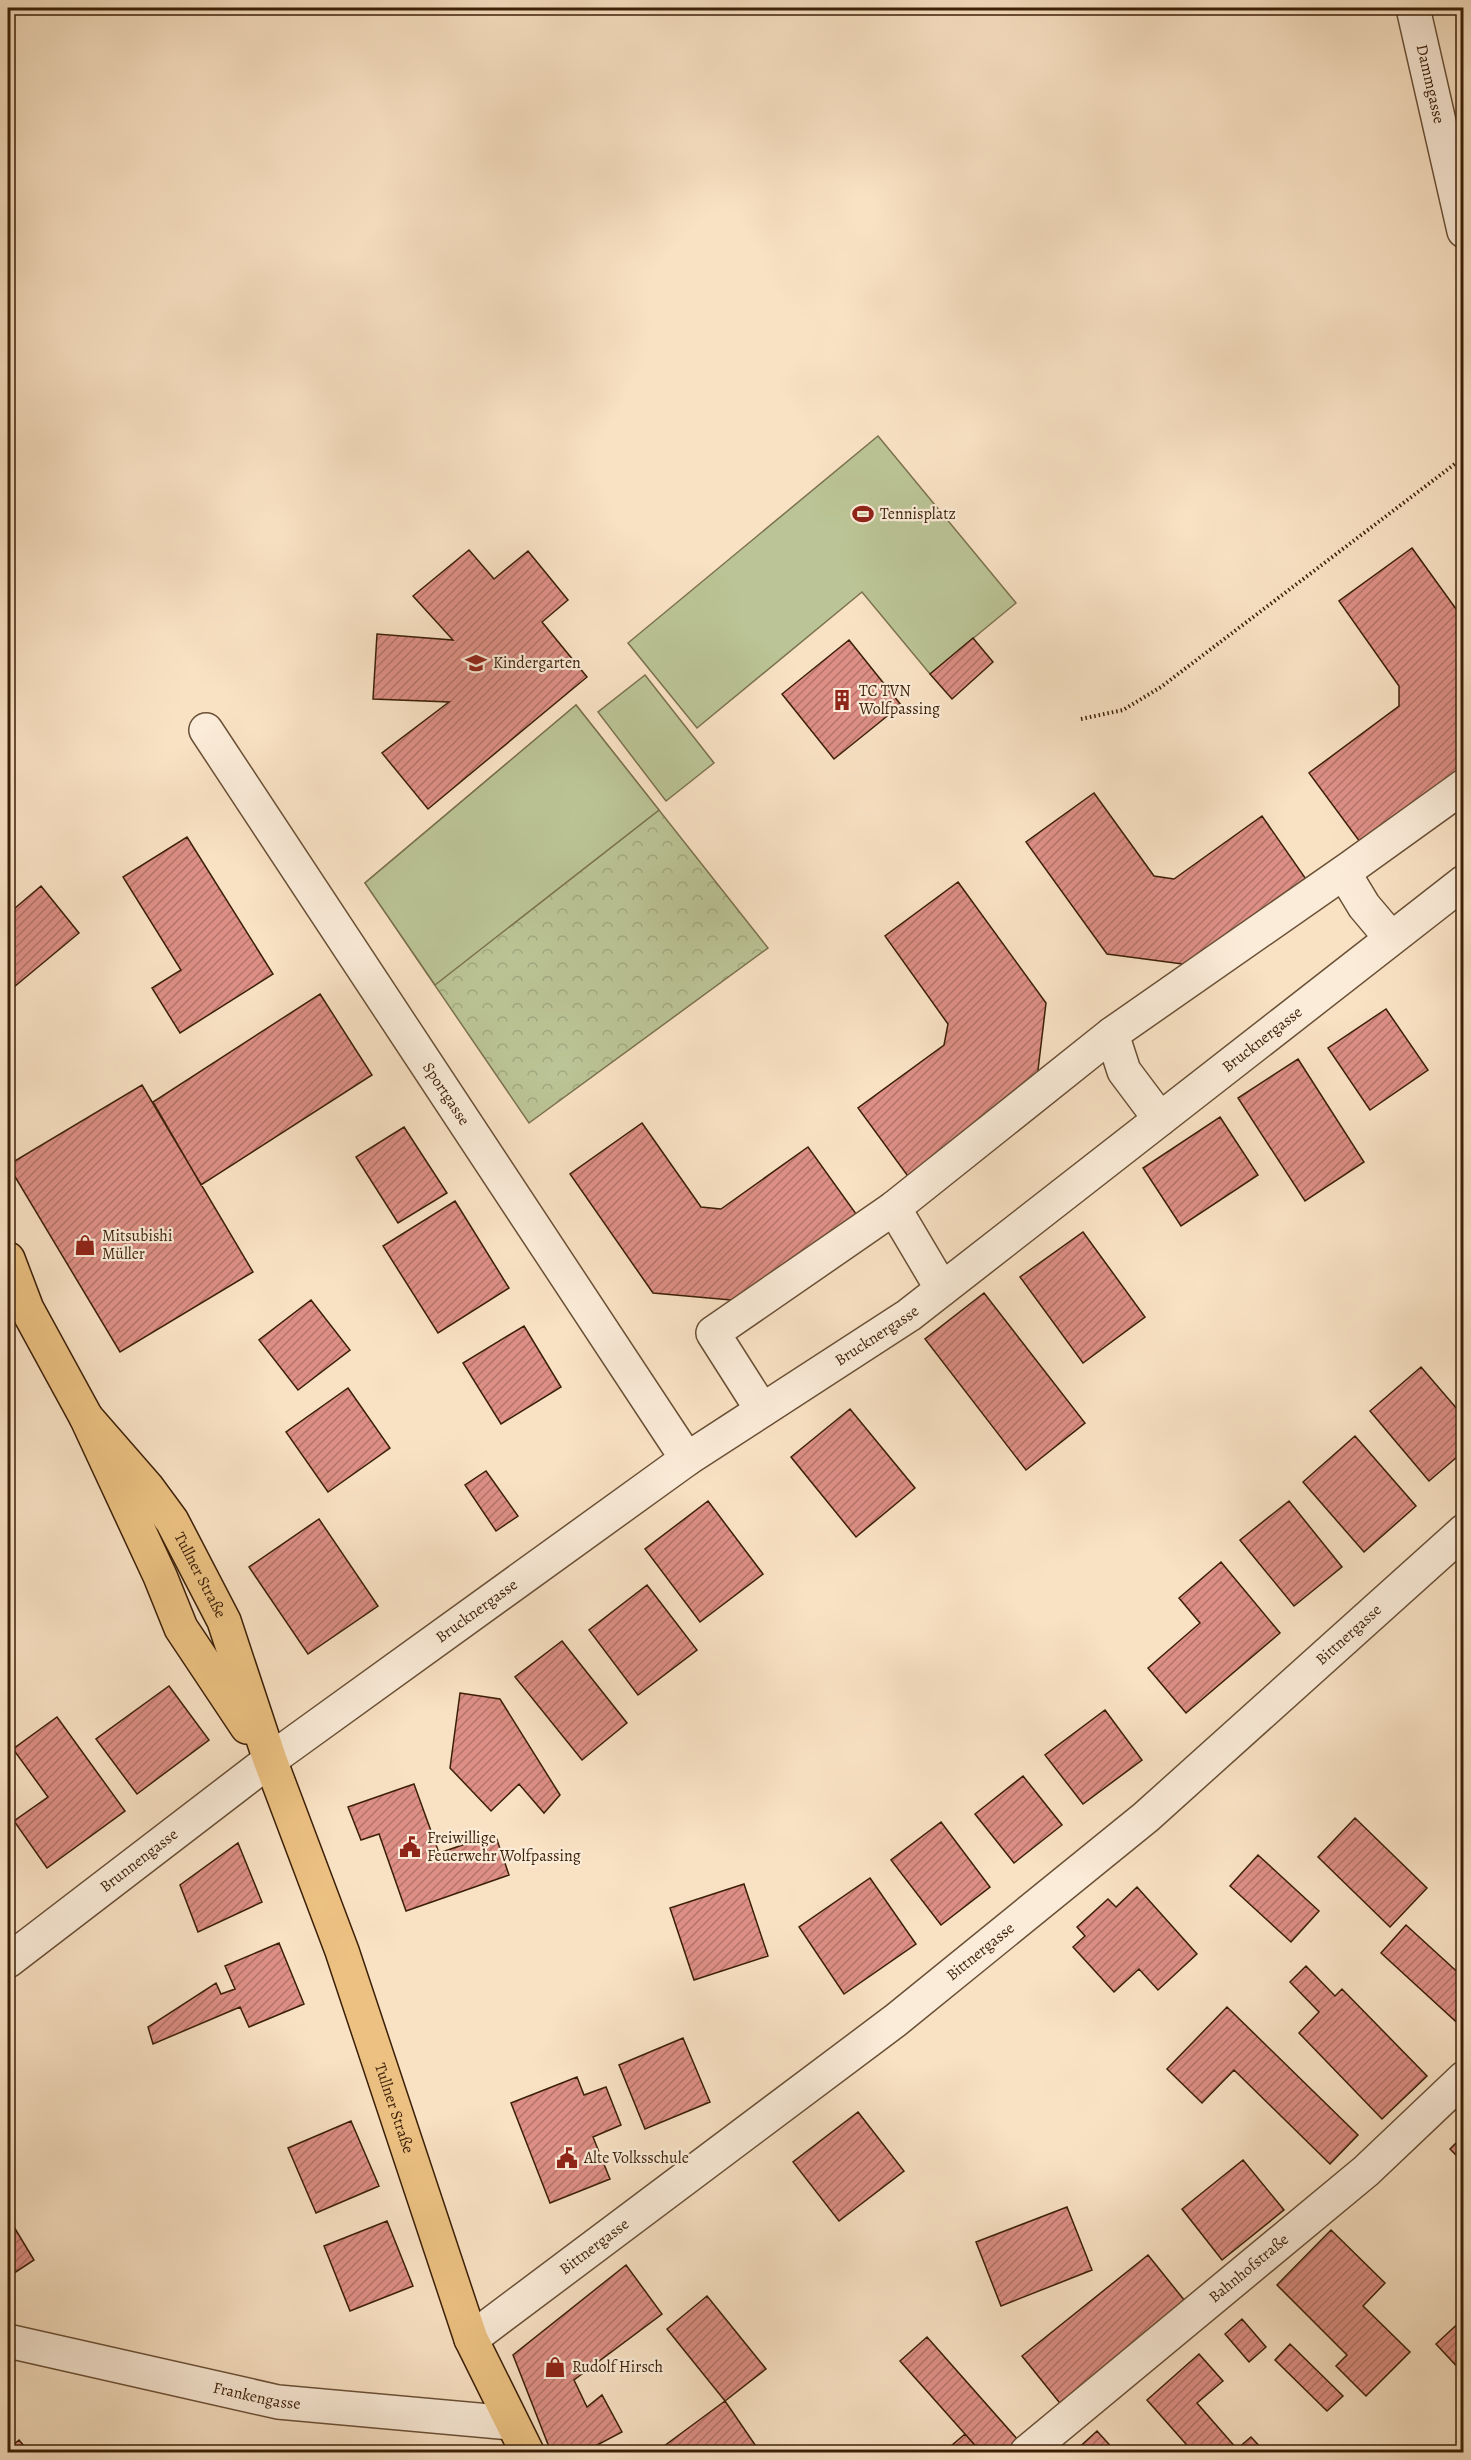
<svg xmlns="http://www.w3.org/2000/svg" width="1471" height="2460" viewBox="0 0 1471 2460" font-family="Alegreya,serif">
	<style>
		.park { fill: url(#park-crowns); stroke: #7b724e; stroke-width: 1.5 }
		.pitch { fill: #bbc496; stroke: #7b724e; stroke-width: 1.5 }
		.building { fill: url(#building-hatch); stroke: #3b1f07; stroke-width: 1.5 }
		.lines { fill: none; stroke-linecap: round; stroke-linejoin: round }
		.minor-casing { stroke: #6a5036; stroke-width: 36 }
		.major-casing { stroke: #3b1f07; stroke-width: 36 }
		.path { stroke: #3b1f07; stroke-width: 4; stroke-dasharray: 1.5 3; stroke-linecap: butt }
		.minor { stroke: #fbecd9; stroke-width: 33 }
		.major { stroke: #ecc182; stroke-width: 33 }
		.labels { text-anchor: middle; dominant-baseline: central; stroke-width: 4.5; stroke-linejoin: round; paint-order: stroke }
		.street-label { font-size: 16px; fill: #3b1f07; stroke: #fbecd9 }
		.poi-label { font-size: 16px; fill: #3b1f07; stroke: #fbecd9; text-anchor: start }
	</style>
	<defs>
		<pattern id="park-crowns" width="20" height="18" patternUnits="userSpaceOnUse" patternTransform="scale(1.5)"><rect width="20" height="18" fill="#bbc496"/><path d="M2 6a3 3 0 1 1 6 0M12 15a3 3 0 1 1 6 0" fill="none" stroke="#a2a880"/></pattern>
		<pattern id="building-hatch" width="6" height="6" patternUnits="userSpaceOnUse" patternTransform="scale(1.5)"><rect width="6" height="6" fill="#dd8f85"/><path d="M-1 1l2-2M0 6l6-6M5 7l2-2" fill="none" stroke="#b4746b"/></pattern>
	</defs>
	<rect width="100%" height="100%" fill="#f9e2c4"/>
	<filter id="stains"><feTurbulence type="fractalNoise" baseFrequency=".00333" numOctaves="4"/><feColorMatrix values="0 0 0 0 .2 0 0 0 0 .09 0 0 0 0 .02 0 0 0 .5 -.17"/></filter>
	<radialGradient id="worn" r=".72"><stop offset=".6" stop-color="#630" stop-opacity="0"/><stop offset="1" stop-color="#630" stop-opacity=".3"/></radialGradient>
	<!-- park -->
	<path class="park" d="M576 705 768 948 529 1123 365 883Z"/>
	<!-- pitch -->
	<path class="pitch" d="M878 436 1016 603 930 674 862 592 697 728 628 643Z
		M645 675 714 763 666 801 598 712Z
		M576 705 659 810 435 985 365 883Z"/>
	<!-- building -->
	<path class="building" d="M1412 548 1464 620V766L1360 842 1309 773 1399 706V686L1339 601Z
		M469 550 494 579 528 551 568 600 542 622 587 677 428 809 382 753 449 702 373 699 377 634 453 640 413 596Z
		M973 638 993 662 952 699 930 674Z
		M849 640 901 705 834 759 782 694Z
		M1094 793 1154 876 1174 879 1262 816 1308 882 1190 965 1107 954 1026 842Z
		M187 837 273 974 180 1033 152 988 181 970 123 877Z
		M958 882 1046 1003 1036 1087 910 1179 858 1108 944 1045 948 1024 885 936Z
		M41 886 79 933 8 992V914Z
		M320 994 372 1075 201 1185 153 1102Z
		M1386 1009 1428 1070 1370 1110 1328 1048Z
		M1298 1059 1364 1162 1305 1201 1238 1098Z
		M142 1085 253 1272 120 1352 8 1165Z
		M1220 1117 1258 1175 1181 1226 1143 1168Z
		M642 1123 701 1207 721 1209 808 1147 859 1218 742 1301 653 1293 570 1174Z
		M404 1127 447 1193 398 1223 356 1157Z
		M455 1201 509 1288 438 1333 383 1246Z
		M1083 1232 1145 1317 1083 1363 1020 1277Z
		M984 1293 1085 1423 1026 1470 925 1339Z
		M311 1300 350 1350 298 1390 259 1340Z
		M524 1326 561 1387 501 1424 463 1363Z
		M1421 1367 1464 1417V1451L1429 1481 1370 1411Z
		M348 1388 390 1448 328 1492 286 1432Z
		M850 1409 915 1488 856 1537 791 1457Z
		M1355 1436 1416 1506 1364 1552 1303 1482Z
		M486 1471 518 1516 496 1531 465 1485Z
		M708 1501 763 1574 700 1622 645 1549Z
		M1289 1501 1342 1567 1294 1606 1240 1540Z
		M319 1519 378 1606 308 1654 249 1567Z
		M1221 1562 1280 1633 1186 1713 1148 1668 1200 1623 1179 1598Z
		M647 1585 697 1650 638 1695 589 1630Z
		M562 1641 627 1723 582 1760 515 1677Z
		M169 1686 209 1740 137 1794 96 1739Z
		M460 1693 500 1699 560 1795 544 1813 519 1784 491 1811 450 1768Z
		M1105 1710 1142 1760 1083 1804 1045 1755Z
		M57 1717 125 1811 47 1868 14 1821 48 1797 13 1749Z
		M1023 1776 1062 1825 1014 1863 975 1814Z
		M414 1784 439 1853 495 1834 509 1875 406 1911 379 1834 361 1840 348 1807Z
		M1355 1818 1427 1888 1390 1927 1318 1857Z
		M941 1822 990 1887 941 1925 891 1860Z
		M238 1843 262 1902 198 1932 180 1885Z
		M1258 1855 1319 1911 1291 1942 1230 1886Z
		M870 1878 916 1944 844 1994 799 1927Z
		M744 1884 768 1956 694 1980 670 1908Z
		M1137 1887 1197 1954 1158 1990 1139 1969 1114 1992 1073 1947 1085 1936 1077 1927 1108 1899 1116 1907Z
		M1406 1925 1464 1978V2029L1381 1953Z
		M279 1943 304 2004 249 2027 240 2007 153 2044 148 2027 216 1983 221 1994 235 1989 225 1966Z
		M1306 1966 1335 1996 1342 1989 1427 2076 1382 2119 1299 2033 1319 2012 1290 1982Z
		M1227 2007 1358 2135 1330 2164 1234 2070 1202 2103 1167 2069Z
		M683 2038 710 2102 645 2129 619 2065Z
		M577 2077 584 2095 606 2087 621 2125 593 2137 610 2179 550 2203 511 2103Z
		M858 2112 904 2171 839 2221 793 2162Z
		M351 2121 379 2186 316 2213 288 2148Z
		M1464 2135V2163L1450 2149Z
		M1243 2160 1284 2210 1222 2260 1182 2209Z
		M1067 2207 1092 2270 1001 2306 976 2242Z
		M8 2217 34 2260 8 2277Z
		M387 2221 413 2286 350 2311 324 2246Z
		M1331 2230 1385 2283 1363 2306 1410 2352 1366 2396 1336 2366 1347 2355 1277 2285Z
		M1148 2255 1189 2306 1063 2407 1022 2356Z
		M626 2265 662 2314 574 2380 587 2407 602 2395 622 2432 584 2452H551L513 2355Z
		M707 2296 766 2369 725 2401 667 2329Z
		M1464 2318V2374L1436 2344Z
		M1242 2319 1266 2347 1249 2362 1225 2334Z
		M927 2337 1018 2440 1003 2452H981L900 2361Z
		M1290 2344 1343 2396 1327 2411 1275 2360Z
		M1199 2354 1223 2381 1197 2403 1237 2449 1251 2437 1265 2452H1193L1147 2400Z
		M725 2401 760 2452H656Z
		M1097 2431 1116 2452H1074Z
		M965 2434 981 2452H944Z
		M19 2440 29 2452H8V2449Z"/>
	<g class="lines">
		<defs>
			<g id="minor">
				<path id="s1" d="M1413 8 1464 231"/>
				<path id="s2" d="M206 730 687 1459"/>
				<path d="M1344 873 1364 906 1391 938"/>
				<path d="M1112 1034 1124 1071 1160 1119"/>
				<path d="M894 1208 942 1289"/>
				<path d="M762 1410 713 1333 894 1208 1112 1034 1350 868 1464 786"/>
				<path id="s3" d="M8 1961 270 1760 687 1459 909 1315 1464 882"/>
				<path id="s4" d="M471 2339 896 2020 1146 1817 1464 1531"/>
				<path id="s5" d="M8 2341 278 2402 511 2423"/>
				<path id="s6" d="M1027 2452 1366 2171 1464 2078"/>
			</g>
			<g id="major">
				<path d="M8 1259 27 1309 86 1417 160 1576 181 1628 247 1727"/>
				<path id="s7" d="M86 1417 147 1487 172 1521 224 1621 270 1760 342 1951 471 2339 527 2452"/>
			</g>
		</defs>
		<!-- minor casing -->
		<use href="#minor" class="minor-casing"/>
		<!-- major casing -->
		<use href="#major" class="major-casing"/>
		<!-- path -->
		<path class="path" d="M1081 719 1123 710 1161 687 1464 457"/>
		<!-- minor -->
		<use href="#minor" class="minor"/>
		<!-- major -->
		<use href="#major" class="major"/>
	</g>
	<!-- icons -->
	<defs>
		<symbol id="stadium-bare" viewBox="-9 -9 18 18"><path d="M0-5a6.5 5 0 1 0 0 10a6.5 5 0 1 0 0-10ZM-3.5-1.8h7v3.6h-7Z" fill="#8f2418" stroke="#fbecd9" stroke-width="2.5" paint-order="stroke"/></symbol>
		<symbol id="school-bare" viewBox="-9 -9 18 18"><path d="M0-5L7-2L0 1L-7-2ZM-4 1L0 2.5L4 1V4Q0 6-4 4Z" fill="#8f2418" stroke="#fbecd9" stroke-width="2.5" paint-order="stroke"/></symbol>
		<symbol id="building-bare" viewBox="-9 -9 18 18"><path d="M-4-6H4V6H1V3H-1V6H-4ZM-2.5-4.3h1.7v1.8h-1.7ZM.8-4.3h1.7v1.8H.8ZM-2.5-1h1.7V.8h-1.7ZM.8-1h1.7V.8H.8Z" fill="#8f2418" stroke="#fbecd9" stroke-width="2.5" paint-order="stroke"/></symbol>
		<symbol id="shop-bare" viewBox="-9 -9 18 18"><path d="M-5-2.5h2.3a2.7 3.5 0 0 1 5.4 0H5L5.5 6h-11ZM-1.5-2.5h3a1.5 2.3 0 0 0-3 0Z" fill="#8f2418" stroke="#fbecd9" stroke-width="2.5" paint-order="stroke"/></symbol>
		<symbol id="civic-bare" viewBox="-9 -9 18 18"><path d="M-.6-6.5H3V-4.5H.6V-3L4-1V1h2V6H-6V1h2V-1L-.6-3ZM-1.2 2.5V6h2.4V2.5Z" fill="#8f2418" stroke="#fbecd9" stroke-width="2.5" paint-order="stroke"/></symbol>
	</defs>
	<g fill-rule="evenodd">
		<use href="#stadium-bare" x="848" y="499" width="30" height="30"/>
		<use href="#school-bare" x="461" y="648" width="30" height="30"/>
		<use href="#building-bare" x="827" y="685" width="30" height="30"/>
		<use href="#shop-bare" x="70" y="1230" width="30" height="30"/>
		<use href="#civic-bare" x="395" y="1832" width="30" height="30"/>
		<use href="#civic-bare" x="552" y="2143" width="30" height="30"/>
		<use href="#shop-bare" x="540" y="2352" width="30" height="30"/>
	</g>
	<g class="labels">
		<!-- street labels -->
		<g class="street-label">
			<text stroke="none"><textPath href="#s1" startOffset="78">Dammgasse</textPath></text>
			<text stroke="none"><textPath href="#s3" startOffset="1557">Brucknergasse</textPath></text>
			<text stroke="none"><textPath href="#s2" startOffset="436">Sportgasse</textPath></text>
			<text stroke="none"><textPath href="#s3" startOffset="1071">Brucknergasse</textPath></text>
			<text stroke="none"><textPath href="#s7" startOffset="196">Tullner Straße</textPath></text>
			<text stroke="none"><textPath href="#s3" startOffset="585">Brucknergasse</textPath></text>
			<text stroke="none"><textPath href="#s4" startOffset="1126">Bittnergasse</textPath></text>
			<text stroke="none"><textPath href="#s3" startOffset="165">Brunnengasse</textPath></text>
			<text stroke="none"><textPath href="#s4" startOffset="640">Bittnergasse</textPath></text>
			<text stroke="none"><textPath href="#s7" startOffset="764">Tullner Straße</textPath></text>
			<text stroke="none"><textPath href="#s4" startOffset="154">Bittnergasse</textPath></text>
			<text stroke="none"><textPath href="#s6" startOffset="288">Bahnhofstraße</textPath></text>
			<text stroke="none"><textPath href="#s5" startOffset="255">Frankengasse</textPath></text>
		</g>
		<!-- poi labels -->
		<g class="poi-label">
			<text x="880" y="514">Tennisplatz</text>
			<text x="493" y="663">Kindergarten</text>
			<text x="859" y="691">TC TVN<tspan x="859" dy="18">Wolfpassing</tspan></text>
			<text x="102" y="1236">Mitsubishi<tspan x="102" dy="18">Müller</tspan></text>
			<text x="427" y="1838">Freiwillige<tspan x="427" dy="18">Feuerwehr Wolfpassing</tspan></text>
			<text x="584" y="2158">Alte Volksschule</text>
			<text x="572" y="2367">Rudolf Hirsch</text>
		</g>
	</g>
	<!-- margin -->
	<rect width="1471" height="2460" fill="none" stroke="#f9e2c4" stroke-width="30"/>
	<rect x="9" y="9" width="1453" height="2442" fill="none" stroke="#3b1f07" stroke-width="3"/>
	<rect x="15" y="15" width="1441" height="2430" fill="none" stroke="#3b1f07" stroke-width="1.5"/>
	<rect width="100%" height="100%" filter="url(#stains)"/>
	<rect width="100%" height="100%" fill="url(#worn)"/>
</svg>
